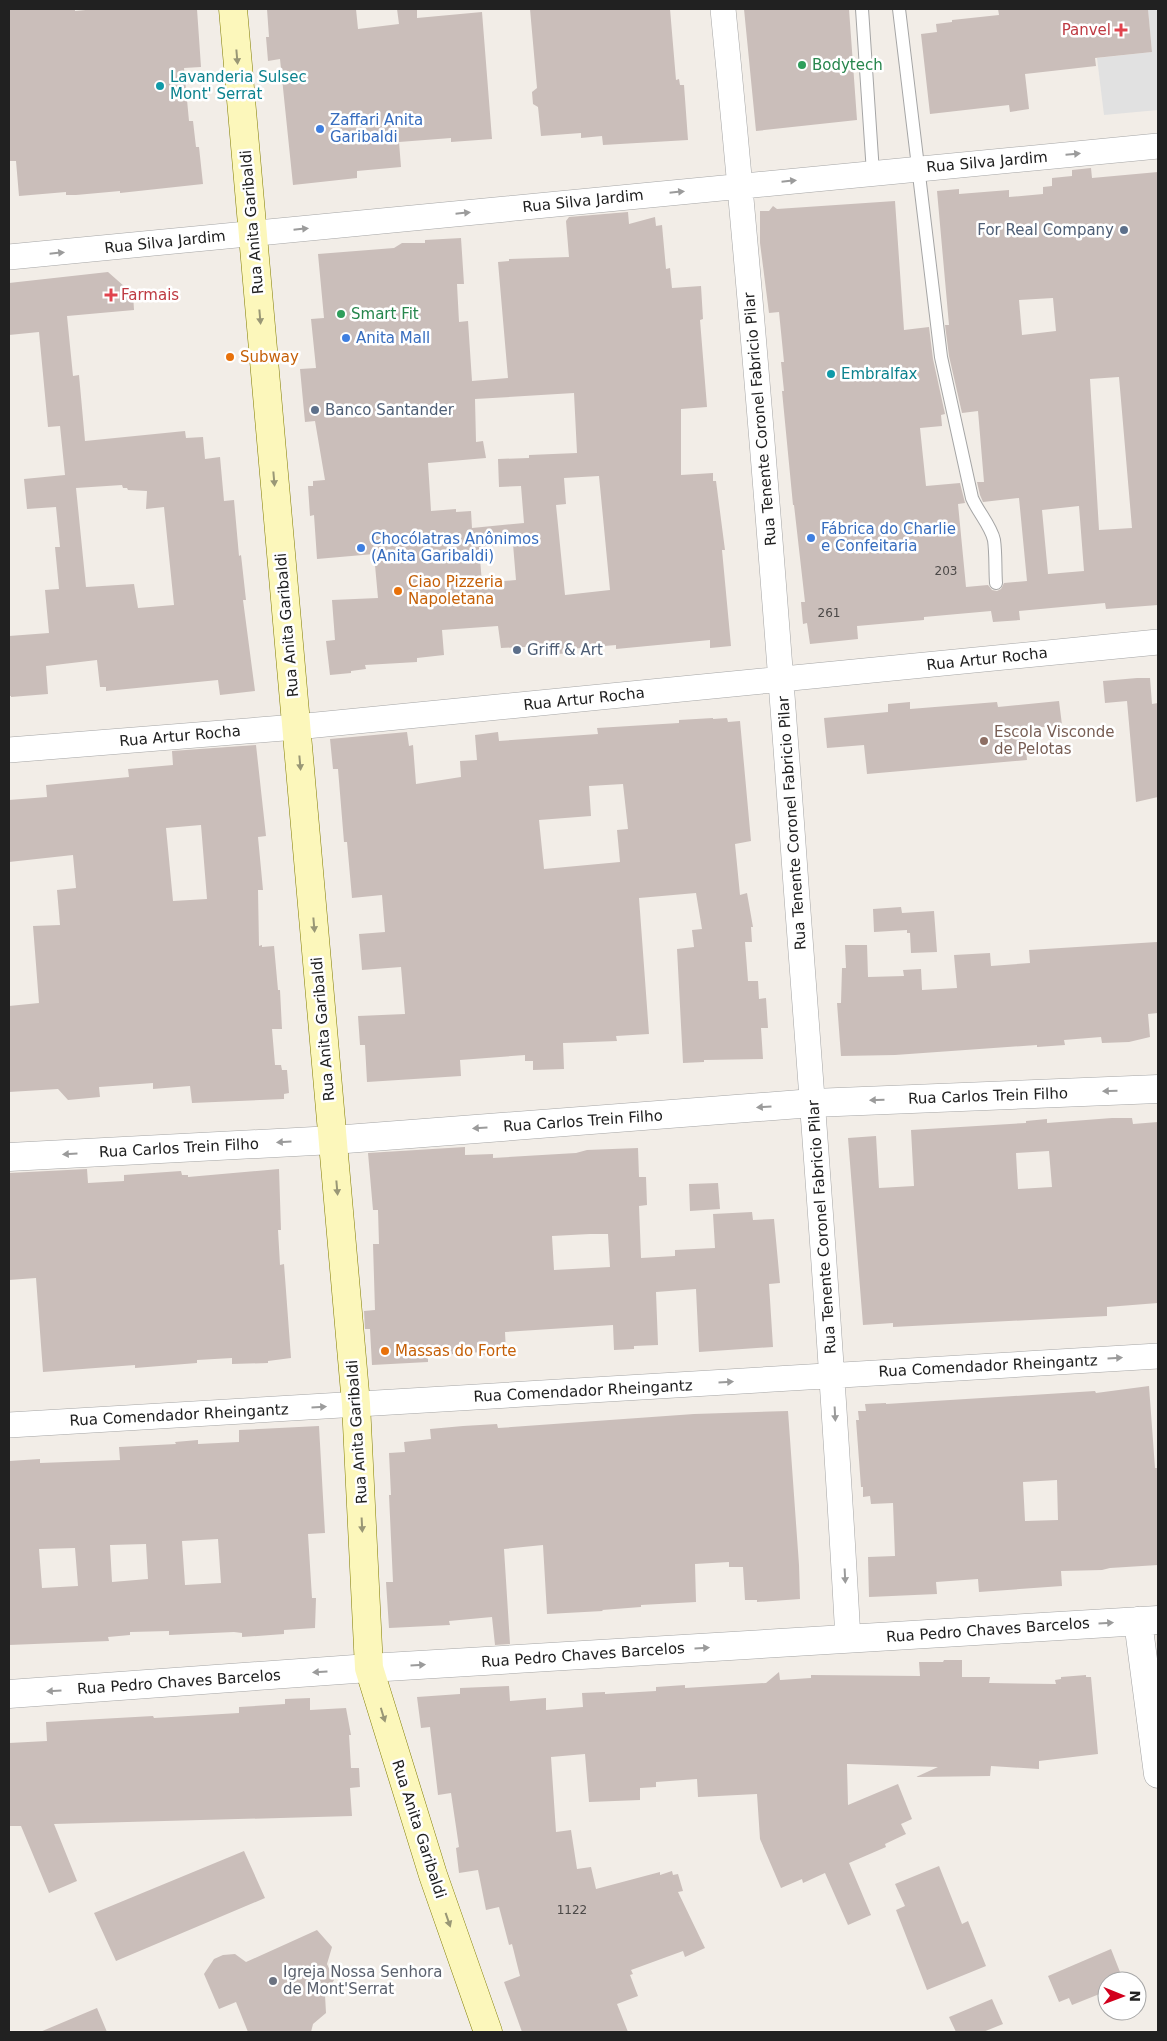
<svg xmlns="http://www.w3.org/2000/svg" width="1167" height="2041" viewBox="0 0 1167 2041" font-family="'DejaVu Sans',sans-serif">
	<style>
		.parking { fill: #e1e1e1 }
		.building { fill: #cabeba; fill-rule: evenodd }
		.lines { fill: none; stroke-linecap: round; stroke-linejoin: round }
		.service-casing { stroke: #a5a5a5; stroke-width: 14 }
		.minor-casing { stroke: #a5a5a5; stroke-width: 26 }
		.tertiary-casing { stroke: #a5a5a5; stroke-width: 29 }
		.secondary-casing { stroke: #807c00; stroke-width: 29 }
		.service { stroke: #fff; stroke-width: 12 }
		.minor { stroke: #fff; stroke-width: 25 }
		.tertiary { stroke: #fff; stroke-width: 28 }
		.secondary { stroke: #fcf7bb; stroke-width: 28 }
		.oneway { fill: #999776 }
		.oneway2 { fill: #9b9b9b }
		.health-dot { fill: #e0444e; stroke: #fff; stroke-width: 2 }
		.leisure-dot { fill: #2e9e5b; stroke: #fff; stroke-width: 2 }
		.culture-dot { fill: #0f9aa8; stroke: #fff; stroke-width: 2 }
		.shop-dot { fill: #3f7fe0; stroke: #fff; stroke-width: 2 }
		.service-dot { fill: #5c6f8a; stroke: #fff; stroke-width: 2 }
		.food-dot { fill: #e8710a; stroke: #fff; stroke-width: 2 }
		.education-dot { fill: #8d6e63; stroke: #fff; stroke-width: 2 }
		.worship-dot { fill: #6b7280; stroke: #fff; stroke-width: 2 }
		.labels { text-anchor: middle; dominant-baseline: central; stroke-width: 5; stroke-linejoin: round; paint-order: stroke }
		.number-label { font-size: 12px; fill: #4b4847 }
		.health-label { font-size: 15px; fill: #be3a42; stroke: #fff; text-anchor: end }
		.leisure-label { font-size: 15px; fill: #27864d; stroke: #fff; text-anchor: start }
		.culture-label { font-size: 15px; fill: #0d838f; stroke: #fff; text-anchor: start }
		.shop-label { font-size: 15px; fill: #366cbe; stroke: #fff; text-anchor: start }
		.street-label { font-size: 15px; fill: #212121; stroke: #fff }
		.service-label { font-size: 15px; fill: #4e5e75; stroke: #fff; text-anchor: start }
		.food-label { font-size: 15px; fill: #c56008; stroke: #fff; text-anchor: start }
		.education-label { font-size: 15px; fill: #785e54; stroke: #fff; text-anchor: start }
		.worship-label { font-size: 15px; fill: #5b616d; stroke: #fff; text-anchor: start }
	</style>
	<rect width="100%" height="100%" fill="#f2ede7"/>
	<!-- parking -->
	<path class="parking" d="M1148 9H1158V110L1104 115 1097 58 1152 52Z"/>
	<!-- building -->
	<path class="building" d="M9 9H75V11L96 9H197L201 67 184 68 189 121H193L196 147H199L203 184 120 193V191L76 195H66V192L19 196 16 161H9Z
		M267 9H356L358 29 399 24 397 9H417V18L482 12 492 139 451 142V138L399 142 401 167 357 171V178L293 185 280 59 268 61 266 37H269Z
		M530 9H670L676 80 679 79 680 85H684L688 140 603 145 602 136 581 138V133L541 136 538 107 533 104 532 92 537 88Z
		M744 9H849L857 120 756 131Z
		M998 9H1148L1152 52 1095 58 1096 66 1025 74 1029 109 1010 112 1009 105 930 114 921 34 937 32 936 24 952 22V20L999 15Z
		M1091 168 1092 178 1158 172V605L1106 609 1105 603 1051 608 1019 611 1020 620 993 622 991 611 924 617V620L857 626 858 639 810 644 807 623 803 624 801 602H805L794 505H793L782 391H784L781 362H784L779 312 769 313 760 243V211H769L773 206 777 209 895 201 904 330 929 327 933 359 945 414 941 415 942 426 920 428 926 486 960 483 965 503 958 504 966 587 988 585 992 590 997 591 1001 589 1004 583 1027 581 1019 498 983 502 980 495 977 482H984L978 411 962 413 949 356 945 325H949L937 191 959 189V194L1009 190V197L1043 194V187L1052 186V178L1072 176V170ZM1053 298 1056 331 1022 335 1019 300ZM1119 377 1132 528 1099 530 1090 379ZM1079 506 1084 571 1048 574 1042 510Z
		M628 212 629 224 655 217 656 226 662 225 666 269 670 268 672 288 701 286 703 319 700 320 707 407 681 409V475L713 473V481H716L725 550H722L731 646 710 648V640L616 649V645L570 649V653L545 655 544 646 501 648 498 626 442 630 444 655 417 658V662L365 665 366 669 351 671V673L330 675 326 641 335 640 332 600 378 598 374 554 317 559 314 515 310 516 308 486H313V481L325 480 315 421 305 422 300 369 316 368 311 319 324 318 318 254 394 248 402 243H425V240L461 238 464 284H457L459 322 468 321 472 381 508 378 498 262 509 261V259L569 257 566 221 569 217ZM574 393 577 453 529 455V458L498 459 499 487 521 486 524 523 472 528 471 511 456 512V509L431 511 428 463 486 458 483 441 476 442 475 399ZM599 476 610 590 565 595 556 505 566 504 564 478ZM513 544 516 580 482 583 479 547Z
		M108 272 133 294 134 310 67 316 73 376 79 375 85 441 185 431 186 438 203 437 205 459 220 457 224 501 234 500 239 556 241 555 246 600H243L255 691 220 695 218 680 106 691V687H100L97 660 46 666 48 694 11 697V696H9V636L49 633 45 590 59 589 55 547H60L56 507 27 509 24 479 65 475 60 426 48 427 39 332 9 335V283ZM122 485 123 488H127L128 490 147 491 146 509 164 507 174 605 138 608 134 584 86 587 76 488Z
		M1137 678H1150L1152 704 1158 703V797L1136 802 1127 701 1105 703 1103 681Z
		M1059 701 1062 725 1024 729 1027 760 867 774 864 745 827 748 824 718 888 712V704L910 702V709L997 702 998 707Z
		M713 718V719L727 718 728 722 740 721 751 841 735 844 740 895 747 893 753 927H751L752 942H745L748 981H758L759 999 766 998 768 1028H761L763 1059 704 1060V1062L683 1063 677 949 694 947 692 930 702 929 696 893 639 898 649 1034 616 1036 617 1041 563 1043 564 1069 533 1070V1061H525V1055L460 1060 461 1076 367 1082 365 1045H360L358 1016 405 1014 401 967 362 970 359 934 385 932 382 895 352 898 347 842H344L338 769H333L330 739 407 732 409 746 413 745 416 784 461 777 460 761 477 760 475 735 498 732 499 741 598 734 597 728 679 723V720ZM623 784 628 829 617 830 620 862 544 869 539 820 591 816 589 786Z
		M256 745 266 836 258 837 263 890H258L259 946 262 945V947L274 946 278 990H280L282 1029H272L275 1065H281L282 1070H287L289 1093 284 1094V1099L192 1103 190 1086 153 1089V1083L99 1087 100 1097 68 1100 58 1089 9 1092V1006L39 1003 33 926 60 925 57 890 76 888 73 855 9 862V800L47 797 46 785 129 777 128 769 173 765 172 751ZM201 825 207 899 173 901 166 828Z
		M901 907 902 913 934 911 937 952 911 953 910 933H907V930L874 932 873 909Z
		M1157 942 1158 1013 1148 1014 1150 1037 1129 1042 1102 1043 1101 1037 1064 1040 1065 1045 1037 1047V1045L895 1055 841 1056 837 1003H841L842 968H846L845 945H867L868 977 904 976 903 970 921 969 922 990 957 988 954 955 990 953 991 966 1030 963 1029 950Z
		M1112 1118H1132L1133 1124 1158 1122V1303L1107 1307V1316L893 1327V1323L863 1325 848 1138 876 1136 879 1188 914 1186 911 1130 1026 1123V1121L1047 1119V1123ZM1049 1151 1052 1187 1018 1189 1016 1153Z
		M465 1147V1155L493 1154V1158L576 1153 587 1150 638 1148 639 1177H646L647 1205 639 1206 641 1258 675 1256V1250L715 1248 713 1214 752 1212 753 1220 774 1219 780 1283 769 1284 773 1347 699 1352 696 1289 656 1292 658 1345 634 1346V1349L614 1350 613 1325 505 1332 506 1353 482 1355V1352L428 1356V1362L372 1365 370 1329H365L364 1311 375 1310 373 1244H379L378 1210H373L368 1153ZM590 1234H608L610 1267 554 1270 552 1236Z
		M87 1169 88 1183 124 1181V1175L181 1171 182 1175H188V1177L279 1169 281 1230H278L280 1265 284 1264 291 1358 268 1361V1363L232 1364V1358L197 1360V1363L135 1368V1365L43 1372 36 1278 9 1280V1173Z
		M718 1183 720 1209 690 1211 689 1184Z
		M1149 1386 1155 1468H1158V1565L1110 1568 1102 1570 1061 1571 1062 1586 979 1592 978 1579 936 1582 937 1594 869 1597 868 1557 895 1556 893 1503 871 1504 870 1496 863 1497V1487H861L856 1420H859L858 1411H866L865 1404 886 1403V1404L1095 1391 1096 1393ZM1057 1480 1058 1520 1025 1521 1023 1482Z
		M788 1411 799 1565 800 1599 757 1602V1600H745L743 1567H729V1562L695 1564 696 1602 641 1605V1607L602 1610 603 1611 547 1614 543 1545 504 1549 510 1644 495 1645 492 1617 449 1621 450 1625 389 1628 386 1582H393L389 1495H391L389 1453 405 1452 404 1442 431 1439 430 1429 463 1426 497 1424 498 1428 694 1414Z
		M319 1426 325 1533 308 1534 312 1598H316L315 1628 284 1630V1634L242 1637V1633L234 1632 169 1635V1631L130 1632V1635L108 1637 109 1641 9 1645V1461L40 1459V1463L120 1460 119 1447 176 1444 175 1442 198 1440V1444L239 1442V1430ZM218 1539 221 1583 185 1585 182 1541ZM146 1544 148 1579 112 1582 110 1545ZM75 1548 78 1586 42 1588 39 1549Z
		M944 1660H962V1677H990L989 1683 1056 1684 1055 1680 1061 1679V1677L1086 1675V1677H1091L1098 1754 1039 1761V1769L991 1766 990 1776 916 1777 938 1767 847 1764 848 1805 898 1784 912 1819 901 1824 906 1834 885 1844 886 1847 849 1863 871 1915 848 1925 825 1873 803 1883 802 1879 781 1888 760 1839 757 1794 698 1797 697 1779 656 1782V1787L640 1788V1800L589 1802 585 1754 551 1757 556 1832 571 1830 577 1869 591 1867 596 1889 660 1872V1875L672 1871 673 1875 678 1874 683 1891 678 1892 705 1948 685 1957 683 1951 631 1970 633 1974 630 1975 638 1996 617 2004 628 2032H522L504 1982 520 1976 512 1944 509 1945 499 1907 486 1910 478 1870 459 1873 456 1848 459 1847 451 1793 438 1795 430 1727 421 1728 417 1697 460 1694V1688L509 1686 510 1701 546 1698V1710L583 1707 582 1693 605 1692V1694L656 1691V1687L685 1685V1688L766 1683 779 1672 780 1680 811 1678V1675L920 1676 919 1662H943Z
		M310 1698V1710L346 1708 351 1735H349L351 1768H359L360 1787 350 1788 352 1816 54 1824 77 1881 49 1893 21 1826H9V1743L47 1741 46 1722 153 1716 154 1718 239 1713V1707L285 1704V1699Z
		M244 1851 265 1898 116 1961 94 1913Z
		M939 1866 962 1924 968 1921 986 1966 927 1990 896 1910 905 1906 895 1884Z
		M317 1930 332 1947 327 1964 334 1980 325 1995 326 2013 313 2024 311 2032H248L236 2002 219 2009 204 1974 214 1959 223 1955 235 1954 246 1962Z
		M1111 1949 1120 1972 1107 1978V1991L1072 2005 1069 1998 1059 2002 1048 1976Z
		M992 1999 1003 2024 983 2032H956L949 2017Z
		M97 2008 107 2032H40Z"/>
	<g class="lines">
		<defs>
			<path id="service" d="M862 9 873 173
				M899 9 941 357 972 498C978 512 991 526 994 540 996 554 995 569 996 583"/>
			<path id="minor" d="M723 9C752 300 775 592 796 885 815 1136 834 1387 848 1639
				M9 257 1158 146
				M9 750 296 727 1158 642
				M9 1425 1158 1356"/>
			<path id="tertiary" d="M9 1157 333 1140 813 1103 1158 1089
				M1138 1621 1158 1774
				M9 1694 369 1668 1158 1620"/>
			<path id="secondary" d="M233 9 356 1404 369 1668 433 1875 488 2032"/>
		</defs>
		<!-- service casing -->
		<use href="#service" class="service-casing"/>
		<!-- minor casing -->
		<use href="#minor" class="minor-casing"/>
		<!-- tertiary casing -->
		<use href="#tertiary" class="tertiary-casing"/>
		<!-- secondary casing -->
		<use href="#secondary" class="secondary-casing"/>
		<!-- service -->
		<use href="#service" class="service"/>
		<!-- minor -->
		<use href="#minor" class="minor"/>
		<!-- tertiary -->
		<use href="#tertiary" class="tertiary"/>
		<!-- secondary -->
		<use href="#secondary" class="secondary"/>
	</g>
	<!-- one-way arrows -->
	<defs><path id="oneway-solid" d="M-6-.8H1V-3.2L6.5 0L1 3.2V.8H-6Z" transform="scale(1.25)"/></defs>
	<g class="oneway">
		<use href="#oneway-solid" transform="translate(237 57) rotate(85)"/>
		<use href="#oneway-solid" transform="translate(260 317) rotate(85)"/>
		<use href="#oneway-solid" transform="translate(274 479) rotate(85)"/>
		<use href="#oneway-solid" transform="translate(300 763) rotate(85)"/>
		<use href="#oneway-solid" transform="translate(314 925) rotate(85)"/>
		<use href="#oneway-solid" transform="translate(337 1188) rotate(85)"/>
		<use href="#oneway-solid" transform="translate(362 1525) rotate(87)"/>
		<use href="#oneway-solid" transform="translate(383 1715) rotate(73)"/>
		<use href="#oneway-solid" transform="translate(448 1920) rotate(71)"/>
	</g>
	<g class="oneway2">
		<use href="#oneway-solid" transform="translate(1073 154) rotate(-5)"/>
		<use href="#oneway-solid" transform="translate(789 181) rotate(-6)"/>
		<use href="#oneway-solid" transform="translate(677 192) rotate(-6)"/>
		<use href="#oneway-solid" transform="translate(463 213) rotate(-6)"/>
		<use href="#oneway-solid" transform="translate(301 229) rotate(-6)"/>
		<use href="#oneway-solid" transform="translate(57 253) rotate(-6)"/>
		<use href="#oneway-solid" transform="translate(1110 1091) rotate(178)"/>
		<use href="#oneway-solid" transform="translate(877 1100) rotate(178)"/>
		<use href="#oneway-solid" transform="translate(764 1107) rotate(176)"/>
		<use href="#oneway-solid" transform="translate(480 1128) rotate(176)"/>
		<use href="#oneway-solid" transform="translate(284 1142) rotate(177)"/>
		<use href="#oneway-solid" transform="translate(70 1154) rotate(177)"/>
		<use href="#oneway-solid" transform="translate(1115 1358) rotate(-3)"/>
		<use href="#oneway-solid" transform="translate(726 1382) rotate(-3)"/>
		<use href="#oneway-solid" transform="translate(319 1407) rotate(-3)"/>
		<use href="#oneway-solid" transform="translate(835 1414) rotate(87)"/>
		<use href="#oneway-solid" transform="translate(845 1576) rotate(87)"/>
		<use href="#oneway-solid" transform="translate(1106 1623) rotate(-4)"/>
		<use href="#oneway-solid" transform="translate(702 1648) rotate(-4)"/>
		<use href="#oneway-solid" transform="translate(418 1665) rotate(-4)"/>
		<use href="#oneway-solid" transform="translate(320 1672) rotate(176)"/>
		<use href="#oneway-solid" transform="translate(54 1691) rotate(176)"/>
	</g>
	<!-- markers -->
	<g class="health-dot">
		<path d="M1118.5 22.5h5v5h5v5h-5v5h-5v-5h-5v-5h5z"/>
		<path d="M108.5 287.5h5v5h5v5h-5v5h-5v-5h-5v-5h5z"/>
	</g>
	<g class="leisure-dot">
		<circle cx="802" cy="65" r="5"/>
		<circle cx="341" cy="314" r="5"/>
	</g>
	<g class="culture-dot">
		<circle cx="160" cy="86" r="5"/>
		<circle cx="831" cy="374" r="5"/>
	</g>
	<g class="shop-dot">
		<circle cx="320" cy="129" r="5"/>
		<circle cx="346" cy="338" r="5"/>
		<circle cx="811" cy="538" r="5"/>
		<circle cx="361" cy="548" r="5"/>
	</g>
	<g class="service-dot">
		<circle cx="1124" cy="230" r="5"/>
		<circle cx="315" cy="410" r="5"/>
		<circle cx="517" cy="650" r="5"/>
	</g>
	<g class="food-dot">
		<circle cx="230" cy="357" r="5"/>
		<circle cx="398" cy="591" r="5"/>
		<circle cx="385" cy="1351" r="5"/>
	</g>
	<circle class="education-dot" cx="984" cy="741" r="5"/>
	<circle class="worship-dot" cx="273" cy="1981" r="5"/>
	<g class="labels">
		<!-- number labels -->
		<g class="number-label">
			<text x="946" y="571">203</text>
			<text x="829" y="613">261</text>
			<text x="572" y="1910">1122</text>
		</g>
		<!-- health labels -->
		<g class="health-label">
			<text x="1111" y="30">Panvel</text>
			<text x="121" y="295" text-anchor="start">Farmais</text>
		</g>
		<!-- leisure labels -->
		<g class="leisure-label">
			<text x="812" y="65">Bodytech</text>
			<text x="351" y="314">Smart Fit</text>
		</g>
		<!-- culture labels -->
		<g class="culture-label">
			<text x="170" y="77">Lavanderia Sulsec<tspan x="170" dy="17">Mont' Serrat</tspan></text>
			<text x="841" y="374">Embralfax</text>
		</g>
		<!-- shop labels -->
		<g class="shop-label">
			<text x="330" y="120">Zaffari Anita<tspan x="330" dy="17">Garibaldi</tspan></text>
			<text x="356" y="338">Anita Mall</text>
			<text x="821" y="529">Fábrica do Charlie<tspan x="821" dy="17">e Confeitaria</tspan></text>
			<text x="371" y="539">Chocólatras Anônimos<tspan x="371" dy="17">(Anita Garibaldi)</tspan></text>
		</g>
		<!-- street labels -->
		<g class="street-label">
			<text transform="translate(987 162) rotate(-5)">Rua Silva Jardim</text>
			<text transform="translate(583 201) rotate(-6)">Rua Silva Jardim</text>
			<text transform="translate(252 222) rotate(-95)">Rua Anita Garibaldi</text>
			<text transform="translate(165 242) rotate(-6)">Rua Silva Jardim</text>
			<text transform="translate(760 419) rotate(-95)">Rua Tenente Coronel Fabricio Pilar</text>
			<text transform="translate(287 625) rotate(-95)">Rua Anita Garibaldi</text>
			<text transform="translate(987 659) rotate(-6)">Rua Artur Rocha</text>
			<text transform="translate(584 699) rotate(-6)">Rua Artur Rocha</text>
			<text transform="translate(180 736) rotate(-5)">Rua Artur Rocha</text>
			<text transform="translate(792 823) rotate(-94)">Rua Tenente Coronel Fabricio Pilar</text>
			<text transform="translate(323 1029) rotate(-95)">Rua Anita Garibaldi</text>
			<text transform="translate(988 1096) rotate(-2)">Rua Carlos Trein Filho</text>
			<text transform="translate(583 1121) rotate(-4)">Rua Carlos Trein Filho</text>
			<text transform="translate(179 1148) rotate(-3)">Rua Carlos Trein Filho</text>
			<text transform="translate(822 1227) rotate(-94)">Rua Tenente Coronel Fabricio Pilar</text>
			<text transform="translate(988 1366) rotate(-3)">Rua Comendador Rheingantz</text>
			<text transform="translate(583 1391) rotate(-3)">Rua Comendador Rheingantz</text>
			<text transform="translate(179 1415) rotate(-3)">Rua Comendador Rheingantz</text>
			<text transform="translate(357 1432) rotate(-94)">Rua Anita Garibaldi</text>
			<text transform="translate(988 1630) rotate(-4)">Rua Pedro Chaves Barcelos</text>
			<text transform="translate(583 1655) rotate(-4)">Rua Pedro Chaves Barcelos</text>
			<text transform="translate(179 1682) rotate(-4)">Rua Pedro Chaves Barcelos</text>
			<text transform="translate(419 1829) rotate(72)">Rua Anita Garibaldi</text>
		</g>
		<!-- service labels -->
		<g class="service-label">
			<text x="1114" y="230" text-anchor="end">For Real Company</text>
			<text x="325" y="410">Banco Santander</text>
			<text x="527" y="650">Griff &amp; Art</text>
		</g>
		<!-- food labels -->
		<g class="food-label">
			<text x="240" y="357">Subway</text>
			<text x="408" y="582">Ciao Pizzeria<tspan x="408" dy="17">Napoletana</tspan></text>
			<text x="395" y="1351">Massas do Forte</text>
		</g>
		<!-- education labels -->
		<g class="education-label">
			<text x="994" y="732">Escola Visconde<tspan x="994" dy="17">de Pelotas</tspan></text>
		</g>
		<!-- worship labels -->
		<g class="worship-label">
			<text x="283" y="1972">Igreja Nossa Senhora<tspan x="283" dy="17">de Mont'Serrat</tspan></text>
		</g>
	</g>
	<!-- border -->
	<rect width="1167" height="2041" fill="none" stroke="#212121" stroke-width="20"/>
	<!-- north arrow -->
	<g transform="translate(1122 1996) rotate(91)"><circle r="24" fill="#ffffff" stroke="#a6a6a6"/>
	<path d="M0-4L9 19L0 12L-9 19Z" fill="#d2001d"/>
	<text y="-8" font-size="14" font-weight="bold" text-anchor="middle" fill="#212121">N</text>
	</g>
</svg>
